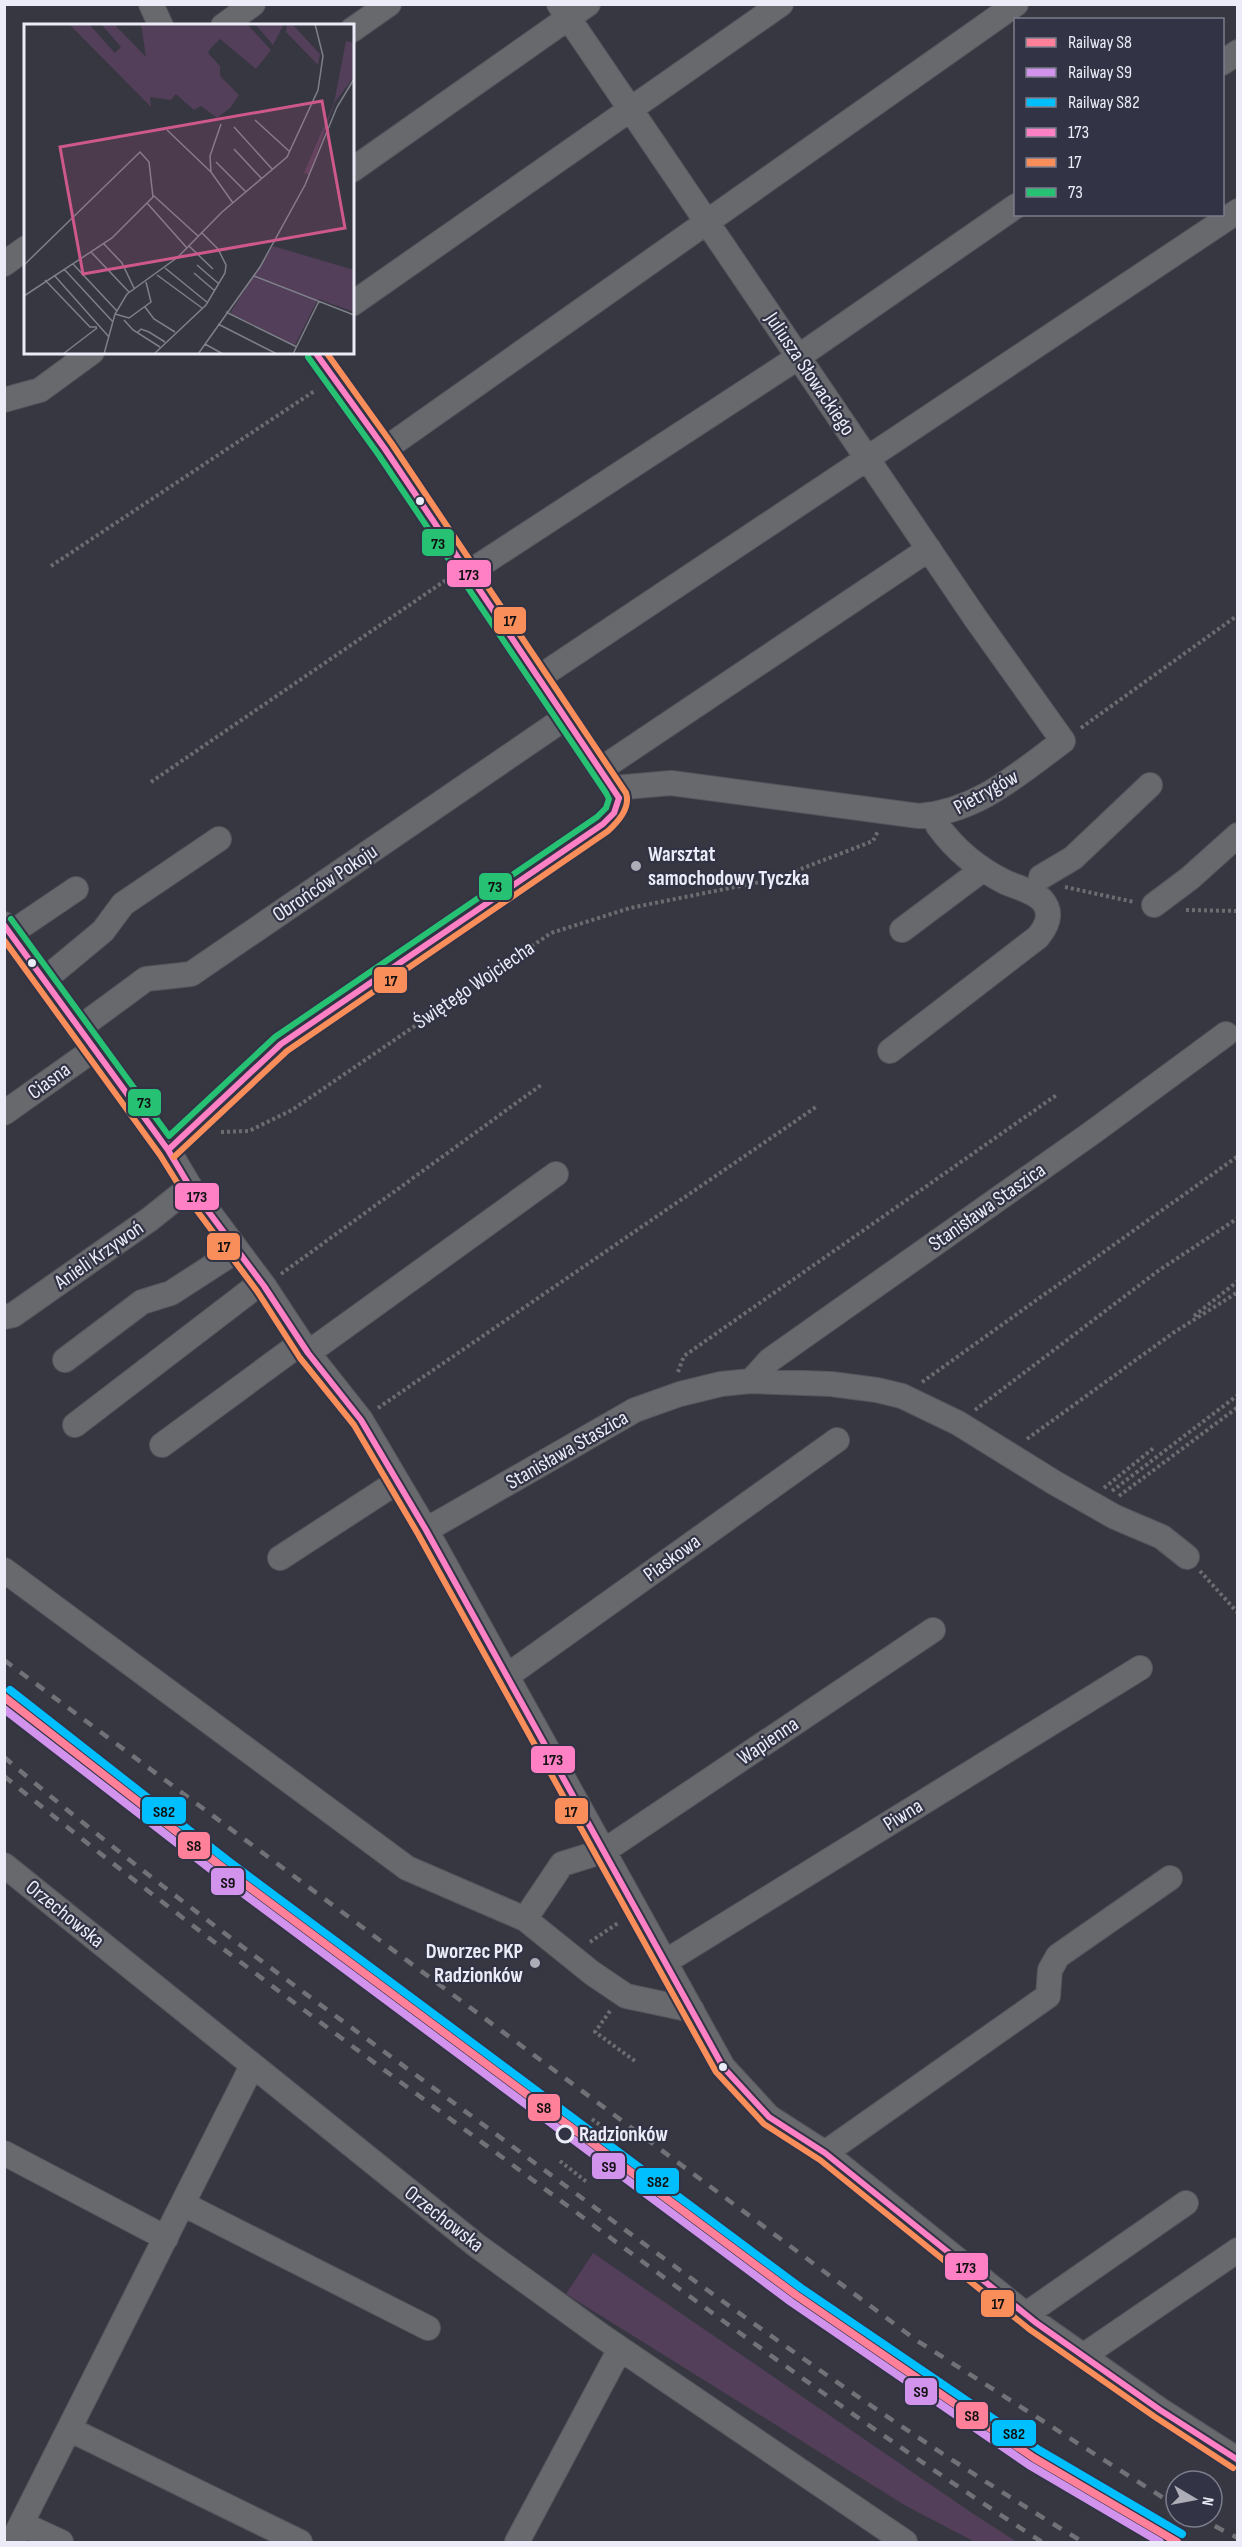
<svg xmlns="http://www.w3.org/2000/svg" width="1242" height="2547" viewBox="0 0 1242 2547" font-family="'Sofia Sans Condensed',sans-serif">
	<style>
		.green { fill: #533f59 }
		.lines { fill: none; stroke-linecap: round; stroke-linejoin: round }
		.minor-casing { stroke: #54555d; stroke-width: 26 }
		.path { stroke: #6c6d71; stroke-width: 4; stroke-dasharray: 3 3; stroke-linecap: butt }
		.minor { stroke: #67696d; stroke-width: 24 }
		.rail { stroke: #707277; stroke-width: 4.5; stroke-dasharray: 10 10; stroke-linecap: butt }
		.bus-1-casing { stroke: #323345; stroke-width: 10 }
		.bus-2-casing { stroke: #323345; stroke-width: 10 }
		.bus-3-casing { stroke: #323345; stroke-width: 10 }
		.bus-1 { stroke: #ff80c5; stroke-width: 6 }
		.bus-2 { stroke: #fa8e5a; stroke-width: 6 }
		.bus-3 { stroke: #26c172; stroke-width: 6 }
		.rail-1-casing { stroke: #323345; stroke-width: 12 }
		.rail-2-casing { stroke: #323345; stroke-width: 12 }
		.rail-3-casing { stroke: #323345; stroke-width: 12 }
		.rail-1 { stroke: #ff8098; stroke-width: 8 }
		.rail-2 { stroke: #d193ec; stroke-width: 8 }
		.rail-3 { stroke: #00bfff; stroke-width: 8 }
		.bus-dot { fill: #ebecf7; stroke: #323345; stroke-width: 2 }
		.poi-dot { fill: #acadb7; stroke: #323345; stroke-width: 2 }
		.stop-dot { fill: #323345; stroke: #ebecf7; stroke-width: 3 }
		.labels { text-anchor: middle; dominant-baseline: central; stroke-width: 4.5; stroke-linejoin: round; paint-order: stroke }
		.street-label { font-size: 21px; fill: #ebecf7; stroke: #323345 }
		.poi-label { font-size: 21px; font-weight: bold; fill: #ebecf7; stroke: #323345; text-anchor: start }
		.stop-label { font-size: 21px; font-weight: bold; fill: #ebecf7; stroke: #323345; text-anchor: start }
		.inset-road { fill: none; stroke: #7e7f8a; stroke-width: 1.5 }
		.view { fill: #ce588a; fill-opacity: 0.15; stroke: #ce588a; stroke-width: 3 }
		.inset-edge { fill: none; stroke: #ebecf7; stroke-width: 3 }
		.line-badge { stroke: #323345; stroke-width: 2 }
		.pale-badge-label { font-size: 16px; text-anchor: middle; font-weight: bold; fill: #111 }
	</style>
	<rect width="100%" height="100%" fill="#363741"/>
	<!-- green -->
	<path class="green" d="M593 2253 969 2511 1017 2542H975L906 2506 566 2294Z"/>
	<g class="lines">
		<defs>
			<path id="minor" d="M151 4 161 26
				M559 4 976 619 1063 741C1017 775 978 811 919 816L671 783 614 788
				M223 26 253 4
				M352 30 389 4
				M1222 63 1238 52
				M352 170 588 4
				M4 264 26 248
				M352 304 781 4
				M4 400 40 390 92 352
				M385 449 1016 4
				M468 573 788 364 1016 206
				M538 678 1238 211
				M601 769 929 549
				M1041 877 1073 858 1150 785
				M1154 905 1190 878 1238 835
				M4 924 168 1150 190 1187 264 1286 308 1353 361 1420 426 1530 723 2067 769 2117 825 2153 1035 2322 1160 2410 1238 2460
				M902 930 982 870
				M11 933 76 889
				M44 980 103 931 123 904 219 839
				M78 1029 146 979 191 974 565 718
				M890 1051 1038 937C1047 926 1053 913 1042 900 1033 891 1016 887 1005 882 977 868 956 851 938 826
				M4 1113 93 1050
				M168 1150 281 1044 603 824 614 813 619 798 385 449 315 352
				M4 1317 13 1315 150 1219 190 1187
				M308 1353 556 1174
				M65 1360 142 1302 171 1293 236 1251
				M751 1381 770 1360 1093 1132 1226 1034
				M75 1425 259 1284
				M162 1445 301 1343
				M426 1530 635 1410 680 1394 721 1384 751 1381 831 1384 877 1390 902 1396 958 1423 1055 1483 1115 1517 1162 1537 1187 1557
				M280 1558 397 1482
				M4 1570 407 1868 525 1919 592 1973 626 1996 692 2010
				M507 1676 837 1440
				M4 1865 476 2245 603 2337 905 2542
				M525 1919 562 1864 604 1851 933 1630
				M665 1962 1140 1668
				M4 2153 166 2238
				M825 2153 1048 1996 1050 1970 1058 1956 1170 1878
				M183 2204 428 2328
				M1025 2315 1186 2203
				M1083 2356 1238 2250
				M69 2429 300 2542
				M22 2524 61 2542
				M12 2542 252 2066
				M517 2542 620 2349"/>
		</defs>
		<!-- minor casing -->
		<use href="#minor" class="minor-casing"/>
		<!-- path -->
		<path class="path" d="M51 566 316 390
			M1081 728 1238 615
			M151 782 446 580
			M1065 887 1134 902
			M1186 910 1238 911
			M221 1132 249 1131 292 1110 551 933 630 908 775 879 873 841 878 831
			M281 1274 541 1085
			M1194 1316 1238 1281
			M678 1372 684 1356 1058 1094
			M922 1382 1238 1156
			M378 1408 816 1107
			M975 1410 1158 1271 1238 1218
			M1027 1439 1173 1333 1238 1292
			M1104 1488 1155 1447
			M1112 1491 1238 1395
			M1119 1496 1238 1407
			M1200 1571 1238 1613
			M590 1942 618 1923
			M610 2011 595 2032 635 2061
			M592 2119 621 2141
			M560 2161 588 2183"/>
		<!-- minor -->
		<use href="#minor" class="minor"/>
		<!-- rail -->
		<path class="rail" d="M4 1660 916 2340 1176 2506
			M4 1757C159 1890 326 2008 489 2129 683 2273 876 2418 1083 2542
			M4 1776C170 1912 342 2039 514 2166 687 2295 861 2425 1042 2542
			M1197 2517 1238 2538"/>
		<defs>
			<path id="bus-1" d="M315 352 385 449 619 798
				M4 925 168 1150 190 1187 264 1286 308 1353 361 1420 426 1530 723 2067 769 2117 825 2153 1035 2322 1160 2410 1238 2460
				M168 1150 281 1044 603 824 614 813 619 798"/>
			<path id="bus-2" d="M4 940 160 1155 183 1192 257 1291 300 1358 354 1425 418 1534 716 2072 764 2124 820 2160 1029 2329 1155 2417 1233 2468
				M174 1157 287 1051 608 831C618 822 631 808 626 793L392 444 326 352"/>
			<path id="bus-3" d="M11 919 169 1136 275 1037 597 817 606 808 609 799 606 793 378 454 308 357"/>
		</defs>
		<!-- bus-1 casing -->
		<use href="#bus-1" class="bus-1-casing"/>
		<!-- bus-2 casing -->
		<use href="#bus-2" class="bus-2-casing"/>
		<!-- bus-3 casing -->
		<use href="#bus-3" class="bus-3-casing"/>
		<!-- bus-1 -->
		<use href="#bus-1" class="bus-1"/>
		<!-- bus-2 -->
		<use href="#bus-2" class="bus-2"/>
		<!-- bus-3 -->
		<use href="#bus-3" class="bus-3"/>
		<defs>
			<path id="rail-1" d="M4 1697 222 1867 796 2295 1034 2458 1177 2542"/>
			<path id="rail-2" d="M4 1709 217 1874 791 2302 1029 2465 1160 2542"/>
			<path id="rail-3" d="M10 1690 227 1860 801 2288 1039 2450 1182 2534"/>
		</defs>
		<!-- rail-1 casing -->
		<use href="#rail-1" class="rail-1-casing"/>
		<!-- rail-2 casing -->
		<use href="#rail-2" class="rail-2-casing"/>
		<!-- rail-3 casing -->
		<use href="#rail-3" class="rail-3-casing"/>
		<!-- rail-1 -->
		<use href="#rail-1" class="rail-1"/>
		<!-- rail-2 -->
		<use href="#rail-2" class="rail-2"/>
		<!-- rail-3 -->
		<use href="#rail-3" class="rail-3"/>
	</g>
	<!-- markers -->
	<g class="bus-dot">
		<circle cx="420" cy="501" r="5"/>
		<circle cx="32" cy="963" r="5"/>
		<circle cx="723" cy="2067" r="5"/>
	</g>
	<g class="poi-dot">
		<circle cx="636" cy="866" r="6"/>
		<circle cx="535" cy="1963" r="6"/>
	</g>
	<circle class="stop-dot" cx="565" cy="2134" r="8"/>
	<g class="labels">
		<!-- street labels -->
		<g class="street-label">
			<text transform="translate(810 374) rotate(56)">Juliusza Słowackiego</text>
			<text transform="translate(986 792) rotate(-29)">Pietrygów</text>
			<text transform="translate(325 883) rotate(-34)">Obrońców Pokoju</text>
			<text transform="translate(474 985) rotate(-34)">Świętego Wojciecha</text>
			<text transform="translate(49 1081) rotate(-36)">Ciasna</text>
			<text transform="translate(987 1207) rotate(-35)">Stanisława Staszica</text>
			<text transform="translate(99 1255) rotate(-35)">Anieli Krzywoń</text>
			<text transform="translate(567 1450) rotate(-30)">Stanisława Staszica</text>
			<text transform="translate(672 1558) rotate(-36)">Piaskowa</text>
			<text transform="translate(768 1741) rotate(-34)">Wapienna</text>
			<text transform="translate(903 1815) rotate(-32)">Piwna</text>
			<text transform="translate(65 1914) rotate(39)">Orzechowska</text>
			<text transform="translate(444 2219) rotate(38)">Orzechowska</text>
		</g>
		<!-- poi labels -->
		<g class="poi-label">
			<text x="648" y="854">Warsztat<tspan x="648" dy="24">samochodowy Tyczka</tspan></text>
			<text x="523" y="1951" text-anchor="end">Dworzec PKP<tspan x="523" dy="24">Radzionków</tspan></text>
		</g>
		<!-- stop labels -->
		<g class="stop-label">
			<text x="579" y="2134">Radzionków</text>
		</g>
	</g>
	<!-- overview -->
	<g transform="translate(24 24)">
		<rect width="330" height="330" fill="#363741"/>
		<path d="M45 0H65L91 29 97 23 77 0H90L122 33 117 0H223L247 26 232 45 196 15 186 25 184 29 196 42V52L215 71 206 84 193 94 177 82 170 86 152 70 147 76 126 73 127 83ZM231 0H260L249 21ZM263 0H268L296 30 294 41 262 8ZM322 17 330 19V53L311 78 285 151 280 149 310 79ZM249 222 330 246V288L294 275 271 321 206 289Z" fill="#533f59"/>
		<path class="inset-road" d="M231 96 265 127M197 100 186 132 187 148 209 179M210 103 249 146M143 106 187 148M210 125 238 155M192 138 222 168M123 179 163 224M79 219 98 239 110 264M165 222 189 245M67 228 105 268M49 240 93 287M0 241 116 128 125 138 129 173M173 241 195 260M141 244 184 279M40 245 89 298M170 249 191 267M30 251 85 313M133 251 178 284M230 252 330 291M21 256 66 303H73M0 272 88 214 130 172 174 212M121 283 130 295 151 308M202 288 273 323M91 290 105 294 127 278 122 258M100 296 109 306 136 323M194 300 253 330M113 309 117 305 125 308 141 318M181 320 199 330M39 330 73 304M80 330 91 290 103 270 154 233 198 188 263 133 294 66 299 32 291 0M130 330 182 281 201 249 202 241 194 225 178 209M174 330 236 243 281 161 313 83 330 55M269 330 295 277"/>
		<path class="view" d="M298 77 321 204 59 250 36 123Z"/>
		<rect width="330" height="330" class="inset-edge"/>
	</g>
	<g class="line-badge">
		<rect x="421" y="528" width="34" height="29" rx="6" fill="#26c172"/>
		<rect x="446" y="559" width="46" height="29" rx="6" fill="#ff80c5"/>
		<rect x="493" y="606" width="34" height="29" rx="6" fill="#fa8e5a"/>
		<rect x="478" y="872" width="35" height="29" rx="6" fill="#26c172"/>
		<rect x="373" y="966" width="35" height="28" rx="6" fill="#fa8e5a"/>
		<rect x="127" y="1088" width="35" height="29" rx="6" fill="#26c172"/>
		<rect x="174" y="1182" width="46" height="29" rx="6" fill="#ff80c5"/>
		<rect x="206" y="1232" width="35" height="29" rx="6" fill="#fa8e5a"/>
		<rect x="530" y="1745" width="46" height="29" rx="6" fill="#ff80c5"/>
		<rect x="141" y="1796" width="46" height="29" rx="6" fill="#00bfff"/>
		<rect x="554" y="1797" width="35" height="28" rx="6" fill="#fa8e5a"/>
		<rect x="177" y="1831" width="34" height="29" rx="6" fill="#ff8098"/>
		<rect x="210" y="1867" width="35" height="29" rx="6" fill="#d193ec"/>
		<rect x="527" y="2093" width="34" height="29" rx="6" fill="#ff8098"/>
		<rect x="591" y="2152" width="35" height="28" rx="6" fill="#d193ec"/>
		<rect x="635" y="2167" width="45" height="28" rx="6" fill="#00bfff"/>
		<rect x="944" y="2252" width="45" height="29" rx="6" fill="#ff80c5"/>
		<rect x="980" y="2289" width="35" height="29" rx="6" fill="#fa8e5a"/>
		<rect x="904" y="2377" width="34" height="29" rx="6" fill="#d193ec"/>
		<rect x="955" y="2401" width="34" height="29" rx="6" fill="#ff8098"/>
		<rect x="991" y="2419" width="46" height="28" rx="6" fill="#00bfff"/>
	</g>
	<g class="pale-badge-label">
		<text x="438" y="549">73</text>
		<text x="469" y="580">173</text>
		<text x="510" y="626">17</text>
		<text x="495" y="892">73</text>
		<text x="391" y="986">17</text>
		<text x="144" y="1108">73</text>
		<text x="197" y="1202">173</text>
		<text x="224" y="1252">17</text>
		<text x="553" y="1765">173</text>
		<text x="164" y="1817">S82</text>
		<text x="571" y="1817">17</text>
		<text x="194" y="1851">S8</text>
		<text x="228" y="1888">S9</text>
		<text x="544" y="2113">S8</text>
		<text x="609" y="2172">S9</text>
		<text x="658" y="2187">S82</text>
		<text x="966" y="2273">173</text>
		<text x="998" y="2309">17</text>
		<text x="921" y="2397">S9</text>
		<text x="972" y="2421">S8</text>
		<text x="1014" y="2439">S82</text>
	</g>
	<!-- border -->
	<rect width="1242" height="2547" fill="none" stroke="#ebecf7" stroke-width="12"/>
	<!-- legend -->
	<rect x="1014" y="18" width="210" height="198" fill="#323345" stroke="#7c7d8c" stroke-width="1.5"/>
	<rect x="1026" y="38" width="30" height="9" fill="#ff8098" stroke="#7c7d8c" stroke-width="1.5"/>
	<text x="1068" y="48" font-size="18" fill="#ebecf7">Railway S8</text>
	<rect x="1026" y="68" width="30" height="9" fill="#d193ec" stroke="#7c7d8c" stroke-width="1.5"/>
	<text x="1068" y="78" font-size="18" fill="#ebecf7">Railway S9</text>
	<rect x="1026" y="98" width="30" height="9" fill="#00bfff" stroke="#7c7d8c" stroke-width="1.5"/>
	<text x="1068" y="108" font-size="18" fill="#ebecf7">Railway S82</text>
	<rect x="1026" y="128" width="30" height="9" fill="#ff80c5" stroke="#7c7d8c" stroke-width="1.5"/>
	<text x="1068" y="138" font-size="18" fill="#ebecf7">173</text>
	<rect x="1026" y="158" width="30" height="9" fill="#fa8e5a" stroke="#7c7d8c" stroke-width="1.5"/>
	<text x="1068" y="168" font-size="18" fill="#ebecf7">17</text>
	<rect x="1026" y="188" width="30" height="9" fill="#26c172" stroke="#7c7d8c" stroke-width="1.5"/>
	<text x="1068" y="198" font-size="18" fill="#ebecf7">73</text>
	<!-- north arrow -->
	<g transform="translate(1194 2499) rotate(100)"><circle r="28" fill="#323345" stroke="#7c7d8c" stroke-width="1.5"/>
	<path d="M0-4.5L10 22L0 15L-10 22Z" fill="#acadb7"/>
	<text y="-9" font-size="16" font-weight="bold" text-anchor="middle" fill="#ebecf7">N</text>
	</g>
</svg>
